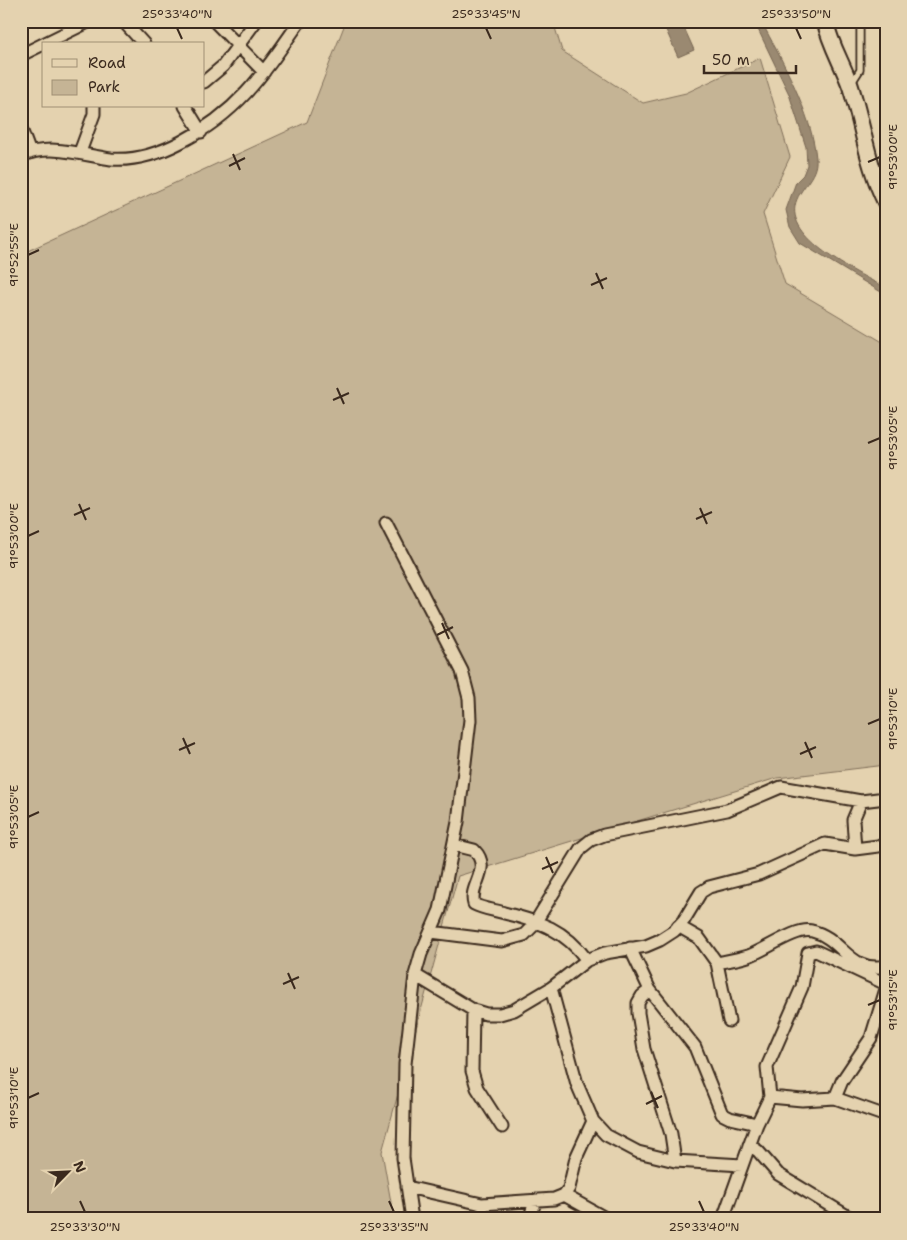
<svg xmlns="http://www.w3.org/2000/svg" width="907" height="1240" viewBox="0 0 907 1240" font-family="'Shantell Sans',sans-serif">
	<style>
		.green { fill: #c5b495; stroke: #806f5a }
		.water { fill: #9a8971; stroke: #746350 }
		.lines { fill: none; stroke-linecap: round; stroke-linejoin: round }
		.lane-casing { stroke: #3b2a1e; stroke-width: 9 }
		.street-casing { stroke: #3b2a1e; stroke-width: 15 }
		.secondary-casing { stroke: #3b2a1e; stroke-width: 19 }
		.lane { stroke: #e4d2af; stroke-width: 5.5 }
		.street { stroke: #e4d2af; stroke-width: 11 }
		.secondary { stroke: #e4d2af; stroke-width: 15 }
		.ticks { fill: none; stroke: #3b2a1e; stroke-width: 2 }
		.neatline { fill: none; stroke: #3b2a1e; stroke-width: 2 }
		.ticks-label { font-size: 12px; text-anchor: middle; fill: #3b2a1e }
	</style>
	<rect width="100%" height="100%" fill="#e4d2af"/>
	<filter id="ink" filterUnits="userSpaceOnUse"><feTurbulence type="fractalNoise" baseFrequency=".02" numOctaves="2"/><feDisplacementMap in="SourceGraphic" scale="10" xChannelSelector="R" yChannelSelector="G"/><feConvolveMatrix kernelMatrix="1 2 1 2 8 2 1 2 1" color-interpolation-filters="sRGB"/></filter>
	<g filter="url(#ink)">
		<!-- green -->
		<path class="green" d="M346 21H553L562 51 643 103 686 93 760 58 790 157 763 214 785 284 886 344V765L777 778 458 876 382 1152 394 1219H21V254L307 122Z"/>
		<!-- water -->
		<path class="water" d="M662 21H681L694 50 678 57Z
			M754 21H761C782 60 812 114 816 158 818 178 798 188 795 206 789 241 860 274 886 288V295L800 243 790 227 786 210 796 182 803 175 807 165 806 147 789 94Z"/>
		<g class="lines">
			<defs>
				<path id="lane" d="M851 84 860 70V21"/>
				<path id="street" d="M123 21 144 44
					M214 21 264 72
					M21 55 90 21
					M204 82 223 66 256 21
					M185 106 201 132
					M21 129 30 153
					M80 152 94 114V106
					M21 156C51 143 81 155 111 159 136 161 160 153 181 142 239 112 264 73 300 21
					M386 523 462 671 469 698 470 720 458 822 440 910 421 954 415 975 405 1064 403 1158 412 1219
					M454 845 474 850C493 869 468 885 474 904 483 909 495 910 504 913 541 922 564 929 587 960
					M855 849 853 820 861 801
					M678 926 699 938 717 963 729 1021
					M431 932 502 941 524 935 533 926 581 848 591 840 604 835 727 810 781 787 861 801 886 798
					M630 948 650 990 695 1047 722 1114 730 1118 757 1124
					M717 963C727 961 738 959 748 956 764 951 796 927 812 931 843 938 849 974 886 966
					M415 975 473 1010 486 1014H500L514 1010 551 988 587 960 605 953 646 946 660 940 674 931 684 920 701 892 709 887 759 874 825 844 855 849 886 845
					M551 988 577 1084 593 1121 606 1135 638 1152 675 1161 742 1165
					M650 990 642 996 638 1003V1013L644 1049 671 1134 675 1161
					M473 1010 472 1071 477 1088 502 1127
					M770 1097 802 1100 835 1098 886 1116
					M835 1098 842 1081 871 1038 886 989
					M749 1145 758 1151 778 1174 852 1219
					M407 1187 482 1204 554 1199 564 1195 569 1188 576 1158 593 1121
					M564 1195 607 1219
					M482 1204 483 1219
					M529 1219 536 1200
					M723 1219 757 1124 770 1097 767 1067 802 987 808 953 816 951 886 984"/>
				<path id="secondary" d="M825 21C830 44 842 63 850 85 863 124 867 166 886 203"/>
			</defs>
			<!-- lane casing -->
			<use href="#lane" class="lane-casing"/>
			<!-- street casing -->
			<use href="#street" class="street-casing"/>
			<!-- secondary casing -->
			<use href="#secondary" class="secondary-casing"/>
			<!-- lane -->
			<use href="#lane" class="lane"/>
			<!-- street -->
			<use href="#street" class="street"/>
			<!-- secondary -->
			<use href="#secondary" class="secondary"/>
		</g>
	</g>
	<!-- ticks -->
	<path class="ticks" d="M177 28 182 39M486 28 491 39M796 28 801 39M233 154 240 170M868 162 880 157M229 166 245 158M28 255 39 250M596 273 603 289M591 285 607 278M337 388 344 404M333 400 349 393M868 443 880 438M79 504 86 520M700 508 707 524M74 515 90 508M696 519 712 512M28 536 39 531M442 623 449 639M437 635 453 627M868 724 880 719M183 738 190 754M805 742 812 758M179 750 195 743M800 754 816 747M28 817 39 812M546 857 553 873M542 869 558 862M288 973 295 989M283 984 299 977M868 1005 880 1000M651 1092 658 1108M28 1098 39 1093M646 1104 662 1096M80 1201 85 1212M389 1201 394 1212M699 1201 704 1212"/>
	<!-- margin -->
	<rect width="907" height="1240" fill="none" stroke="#e4d2af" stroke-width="55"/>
	<!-- legend -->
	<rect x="42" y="42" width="162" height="65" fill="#e4d2af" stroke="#a08f75"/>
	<rect x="52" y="59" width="25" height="8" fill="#e4d2af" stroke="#a08f75"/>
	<text x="88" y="68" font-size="15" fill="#3b2a1e">Road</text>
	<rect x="52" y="80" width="25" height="15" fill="#c5b495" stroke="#a08f75"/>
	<text x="88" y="92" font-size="15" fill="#3b2a1e">Park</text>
	<!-- north arrow -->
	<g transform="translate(68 1172) rotate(66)" stroke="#e4d2af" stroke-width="4" paint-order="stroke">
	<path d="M0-4L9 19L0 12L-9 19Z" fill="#3b2a1e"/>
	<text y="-8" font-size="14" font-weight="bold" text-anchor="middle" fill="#3b2a1e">N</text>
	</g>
	<!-- scale -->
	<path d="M704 65v8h92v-8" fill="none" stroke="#3b2a1e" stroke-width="2.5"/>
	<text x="712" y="65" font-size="15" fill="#3b2a1e" stroke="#e4d2af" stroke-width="4" paint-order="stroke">50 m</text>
	<rect x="28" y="28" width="852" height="1184" class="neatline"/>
	<g class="ticks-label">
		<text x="177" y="18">25°33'40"N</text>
		<text x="486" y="18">25°33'45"N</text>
		<text x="796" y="18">25°33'50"N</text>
		<text transform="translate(893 157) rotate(-90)" y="4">91°53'00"E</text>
		<text transform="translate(14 255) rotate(-90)" y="4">91°52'55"E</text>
		<text transform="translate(893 438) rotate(-90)" y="4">91°53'05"E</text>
		<text transform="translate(14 536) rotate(-90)" y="4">91°53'00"E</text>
		<text transform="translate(893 719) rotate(-90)" y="4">91°53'10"E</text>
		<text transform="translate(14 817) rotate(-90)" y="4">91°53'05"E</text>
		<text transform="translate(893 1000) rotate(-90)" y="4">91°53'15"E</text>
		<text transform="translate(14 1098) rotate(-90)" y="4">91°53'10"E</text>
		<text x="85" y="1231">25°33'30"N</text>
		<text x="394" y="1231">25°33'35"N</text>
		<text x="704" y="1231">25°33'40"N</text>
	</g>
</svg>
